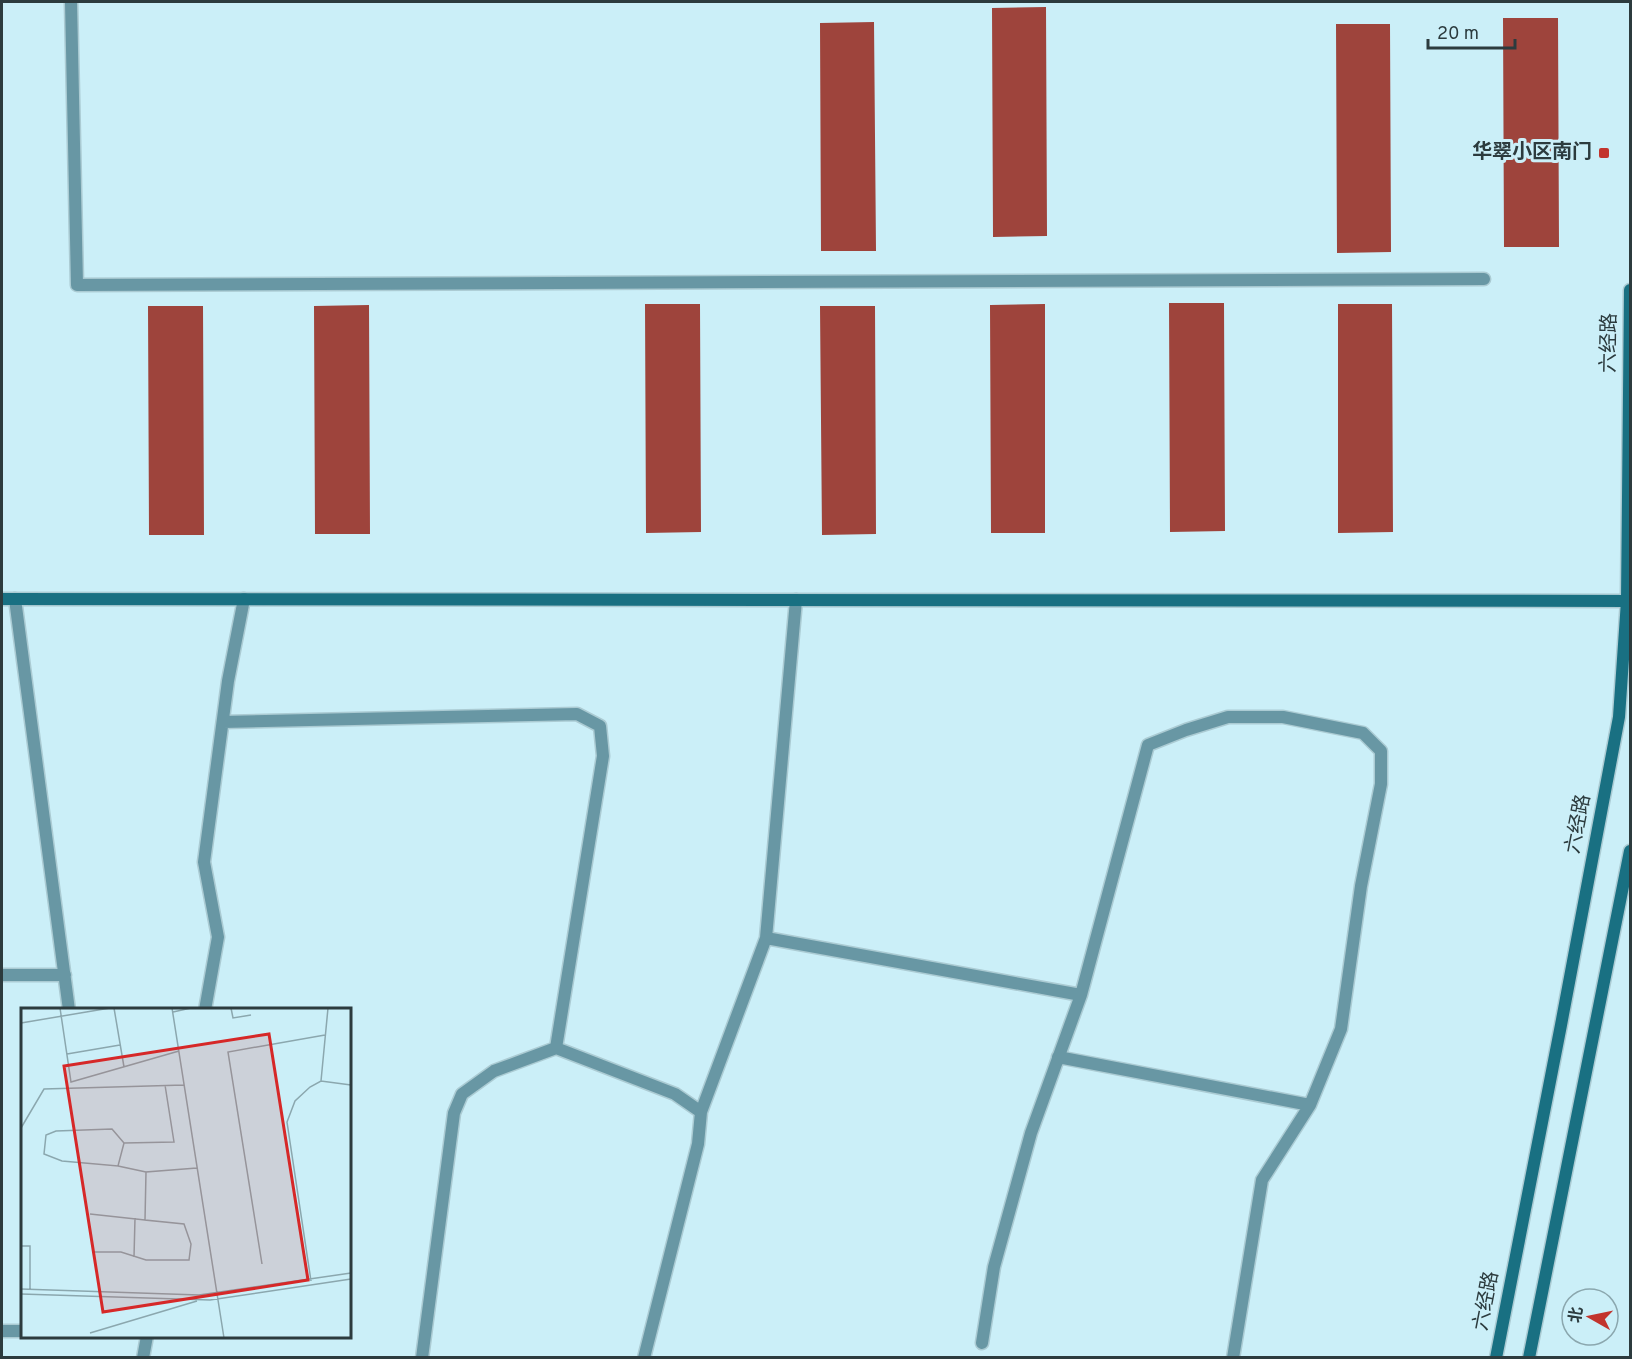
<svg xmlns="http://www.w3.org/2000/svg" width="1632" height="1359" viewBox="0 0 1632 1359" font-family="Overpass,'Noto Sans SC',sans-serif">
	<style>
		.building { fill: #9e443c }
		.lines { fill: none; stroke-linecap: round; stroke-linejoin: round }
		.lane-casing { stroke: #abcbd3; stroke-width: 15 }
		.street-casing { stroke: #abcbd3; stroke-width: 15 }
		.secondary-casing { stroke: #abcbd3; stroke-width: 15 }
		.lane { stroke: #6897a4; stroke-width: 12 }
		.street { stroke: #6897a4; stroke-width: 12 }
		.secondary { stroke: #197082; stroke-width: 12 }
		.poi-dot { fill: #c2342d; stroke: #cbeff8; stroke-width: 2 }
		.labels { text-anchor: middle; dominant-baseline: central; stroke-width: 6; stroke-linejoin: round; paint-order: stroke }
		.poi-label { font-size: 20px; font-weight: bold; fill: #2c3b3e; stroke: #cbeff8; text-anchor: end }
		.street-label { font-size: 20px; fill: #2c3b3e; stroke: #cbeff8 }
		.inset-road { fill: none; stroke: #8ba7ae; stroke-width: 1.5 }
		.view { fill: #d62828; fill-opacity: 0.15; stroke: #d62828; stroke-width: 3 }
		.inset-edge { fill: none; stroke: #2c3b3e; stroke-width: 3 }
	</style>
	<rect width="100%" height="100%" fill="#cbeff8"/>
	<!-- building -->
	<path class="building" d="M1046 7 1047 236 993 237 992 8Z
		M1503 18H1558L1559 247H1504Z
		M874 22 876 251H821L820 23Z
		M1336 24H1390L1391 252 1337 253Z
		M1169 303H1224L1225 531 1170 532Z
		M645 304H700L701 532 646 533Z
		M1045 304V533H991L990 305Z
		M1338 304H1392L1393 532 1338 533Z
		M369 305 370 534H315L314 306Z
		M148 306H203L204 535H149Z
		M820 306H875L876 534 822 535Z"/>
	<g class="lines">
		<defs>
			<path id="lane" d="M15 599 69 1010
				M2 975H65
				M2 1331H22"/>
			<path id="street" d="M71 2 77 285 1484 279
				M796 600 766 938 1081 995 1148 745 1186 730 1228 717H1283L1363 733 1381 751V784L1361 886 1341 1029 1310 1105 1262 1180 1233 1358
				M223 722 577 714 600 726 603 756 556 1048
				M205 1010 218 937 204 862 228 681 244 599
				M1058 1057 1310 1105
				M701 1112 766 938
				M982 1343 994 1267 1031 1133 1081 995
				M143 1358 147 1336
				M422 1358 454 1113 462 1094 494 1071 556 1048 675 1094 701 1112 698 1144 644 1358"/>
			<path id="secondary" d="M2 599 1630 601
				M1496 1358 1561 1025 1619 717 1627 601 1630 290
				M1529 1358 1630 851"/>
		</defs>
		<!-- lane casing -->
		<use href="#lane" class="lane-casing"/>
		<!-- street casing -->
		<use href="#street" class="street-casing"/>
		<!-- secondary casing -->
		<use href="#secondary" class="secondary-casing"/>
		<!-- lane -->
		<use href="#lane" class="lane"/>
		<!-- street -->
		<use href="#street" class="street"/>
		<!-- secondary -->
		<use href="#secondary" class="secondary"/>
	</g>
	<!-- markers -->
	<rect class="poi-dot" x="1598" y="147" width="12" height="12" rx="3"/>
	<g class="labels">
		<!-- poi labels -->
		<g class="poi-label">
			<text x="1592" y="153">华翠小区南门</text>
		</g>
		<!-- street labels -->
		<g class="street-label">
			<text transform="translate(1610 343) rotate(-89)">六经路</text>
			<text transform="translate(1579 824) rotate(-79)">六经路</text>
			<text transform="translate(1487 1301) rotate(-79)">六经路</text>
		</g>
	</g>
	<!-- overview -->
	<g transform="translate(21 1008)">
		<rect width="330" height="330" fill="#cbeff8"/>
		<path class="inset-road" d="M39 0 50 74 158 43M93 0 103 59M151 0 203 330M210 0 212 10 230 7M152 4 170 0M0 15 89 0M46 46 99 37M300 73 307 0M0 120 23 81 163 77M103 135 97 158 41 153 23 146 25 127 35 123 91 121 103 135 153 134 144 77M97 158 125 164M69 206 124 212M0 238H9V281M71 244H100L125 252H168L170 236 163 216 124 212 125 164 176 160M113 249 114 210M241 256 207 44 304 27M290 273 266 114 274 93 289 79 300 73 330 77M0 281 178 287 330 265M0 286 189 292 330 271M69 325 176 293"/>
		<path class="view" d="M248 26 287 272 82 304 43 58Z"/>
		<rect width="330" height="330" class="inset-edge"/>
	</g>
	<!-- border -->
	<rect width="1632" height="1359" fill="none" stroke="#2c3b3e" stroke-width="6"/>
	<!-- north arrow -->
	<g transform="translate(1590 1317) rotate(279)"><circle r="28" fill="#cbeff8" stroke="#8ba7ae" stroke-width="1.5"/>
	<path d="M0-4.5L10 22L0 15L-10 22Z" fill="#c2342d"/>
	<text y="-9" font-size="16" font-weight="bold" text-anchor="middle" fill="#2c3b3e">北</text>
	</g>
	<!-- scale -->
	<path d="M1428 39v9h87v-9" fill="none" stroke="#2c3b3e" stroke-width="3"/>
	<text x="1437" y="39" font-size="18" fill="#2c3b3e" stroke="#cbeff8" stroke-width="4.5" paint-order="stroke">20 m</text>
</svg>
